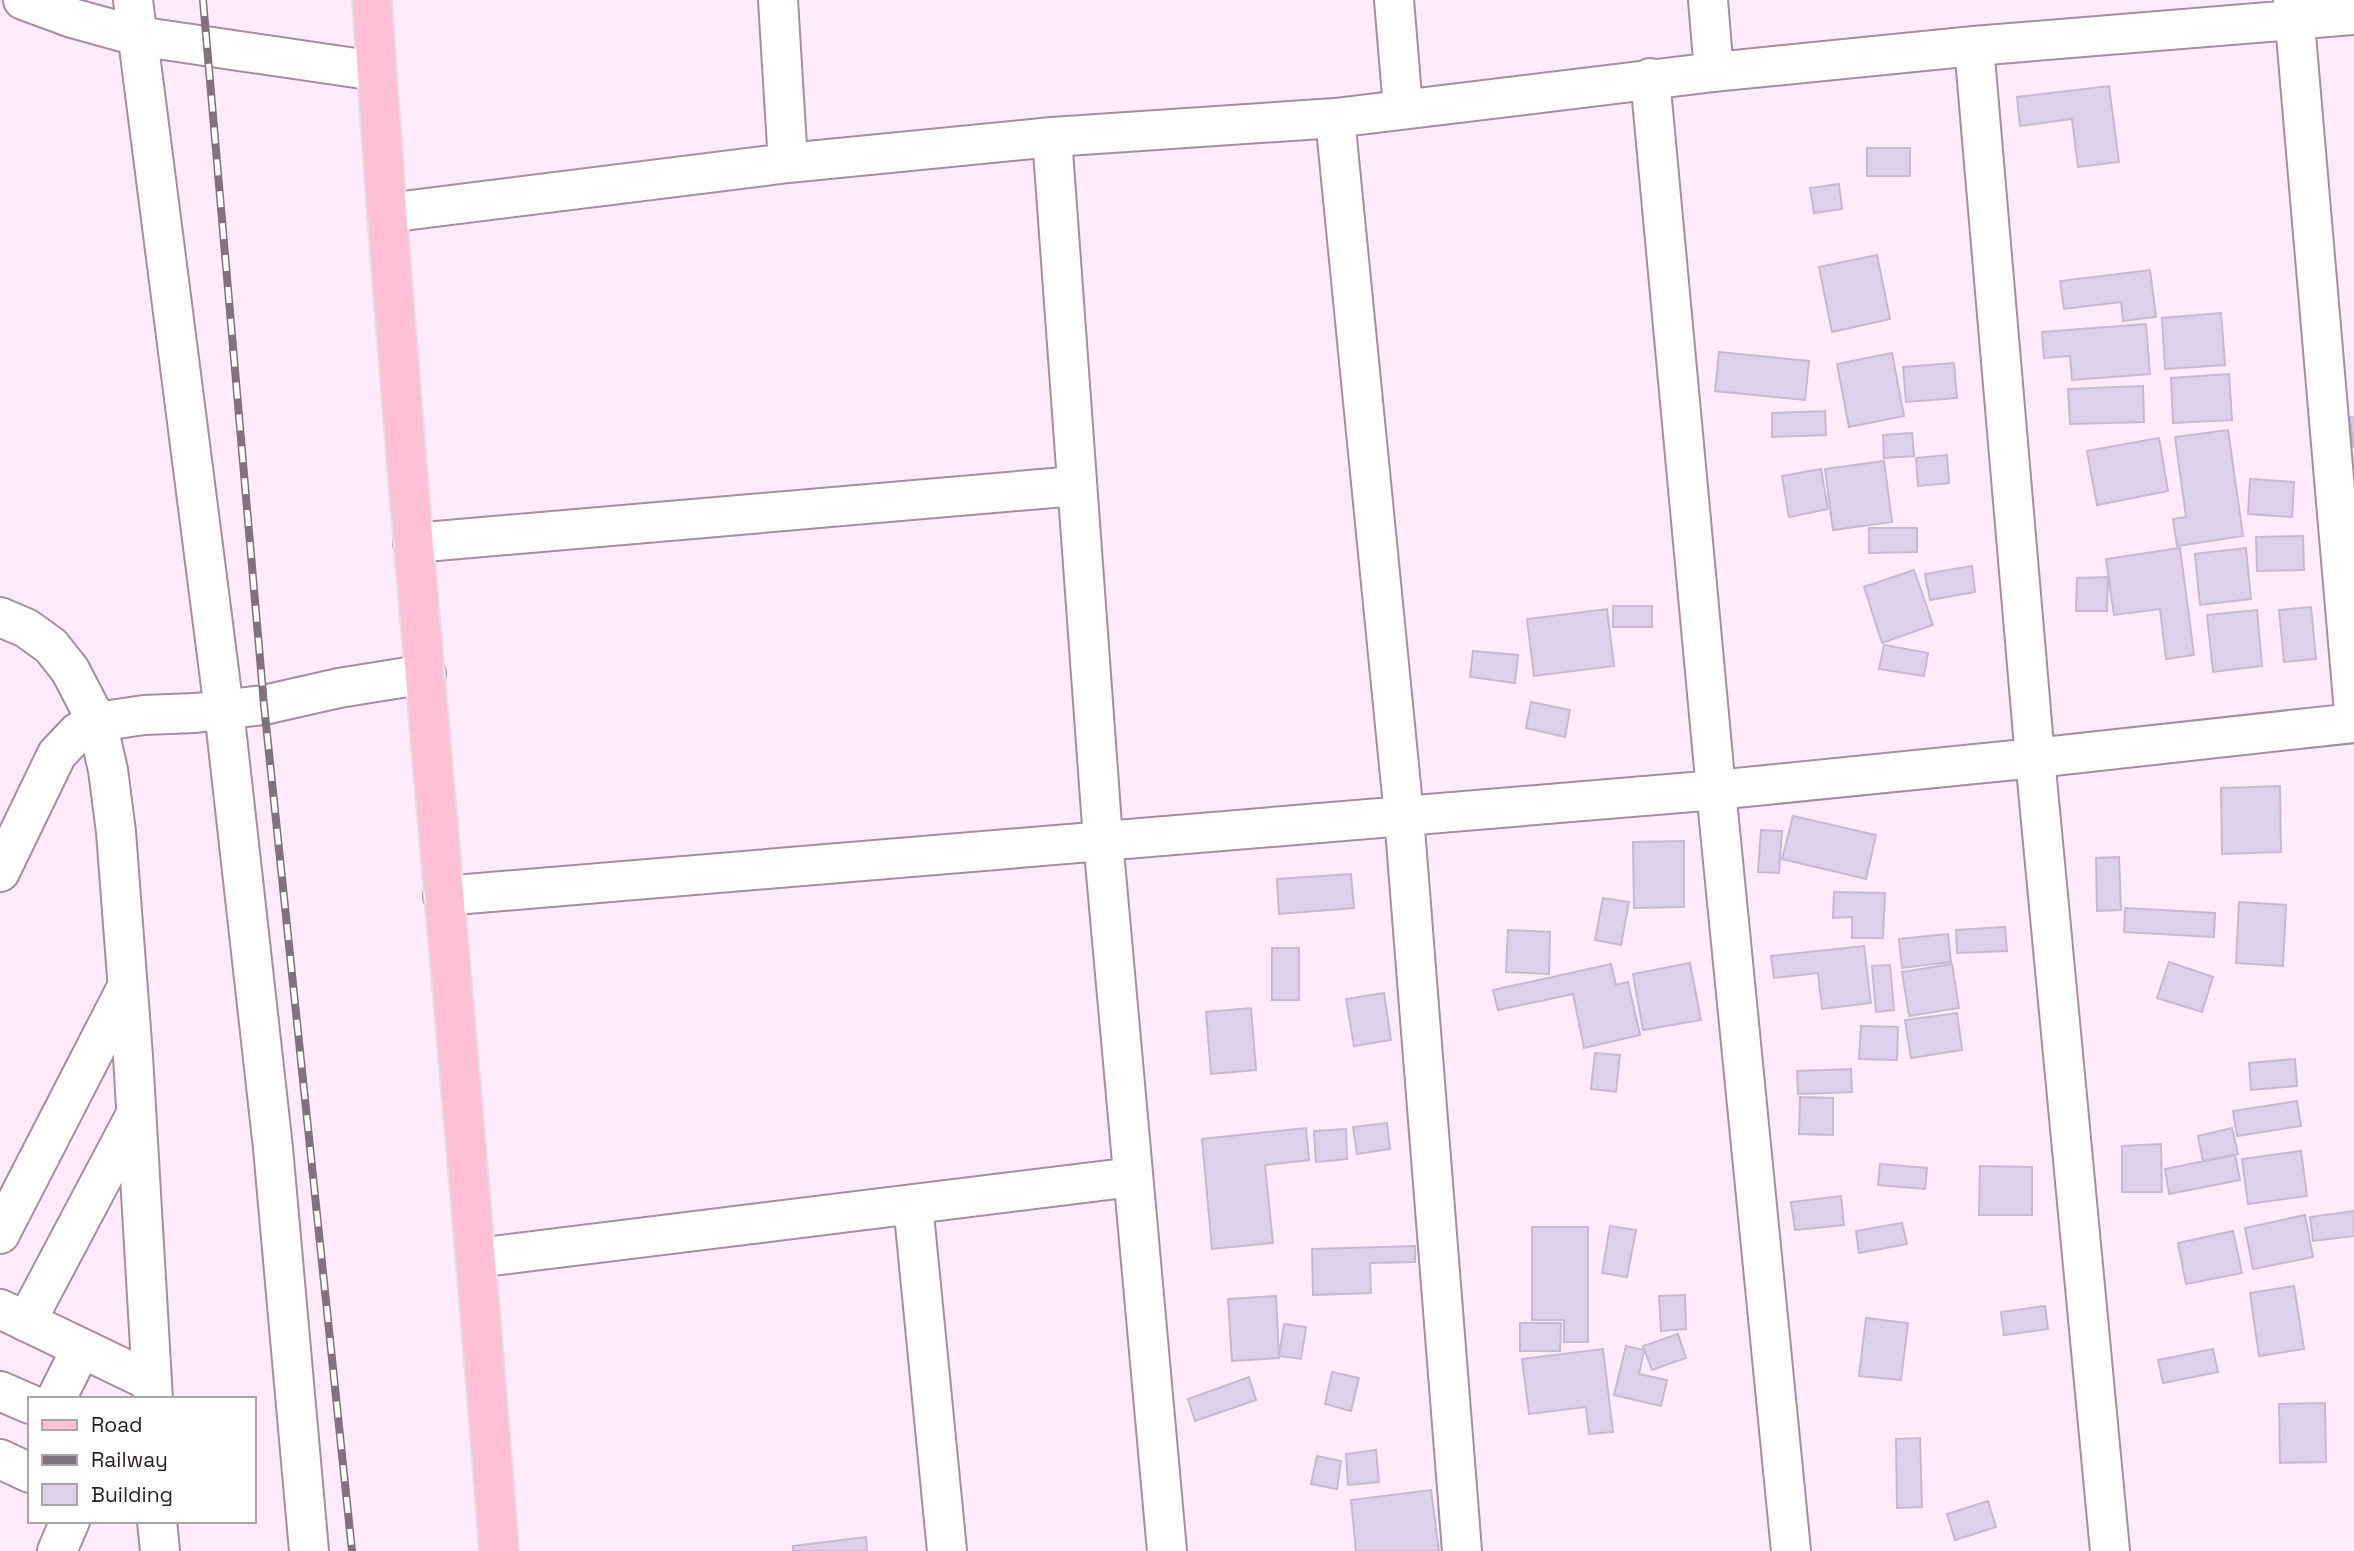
<svg xmlns="http://www.w3.org/2000/svg" width="2354" height="1551" viewBox="0 0 2354 1551" font-family="'Space Grotesk',sans-serif">
	<style>
		.building { fill: #ded0ea; stroke: #c6b9d2; stroke-width: 2 }
		.lines { fill: none; stroke-linecap: round; stroke-linejoin: round }
		.minor-casing { stroke: #a58ea0; stroke-width: 42 }
		.major-casing { stroke: #e1e0e0; stroke-width: 42 }
		.minor { stroke: #fff; stroke-width: 38 }
		.major { stroke: #febfd7; stroke-width: 38 }
		.rail-casing { stroke: #81737e; stroke-width: 8 }
		.rail { stroke: #fff; stroke-width: 5; stroke-dasharray: 16; stroke-linecap: butt }
	</style>
	<rect width="100%" height="100%" fill="#ffebfb"/>
	<!-- building -->
	<path class="building" d="M2109 86 2119 162 2078 167 2072 119 2020 126 2017 97Z
		M1867 148H1910V176H1867Z
		M1839 184 1842 209 1814 213 1810 188Z
		M1877 255 1890 319 1832 332 1819 267Z
		M2150 270 2156 317 2123 321 2121 302 2064 309 2060 281Z
		M2221 313 2225 365 2165 369 2162 318Z
		M2146 324 2150 374 2072 380 2070 356 2044 358 2042 332Z
		M1719 352 1809 361 1805 400 1715 391Z
		M1892 353 1904 416 1849 427 1837 364Z
		M1954 363 1957 398 1906 402 1903 367Z
		M2229 374 2232 420 2173 423 2171 378Z
		M2143 386 2144 422 2070 424 2068 389Z
		M1825 411 1826 435 1772 437V413Z
		M2350 417H2354V447H2353Z
		M2228 430 2243 536 2177 546 2173 519 2186 517 2175 437Z
		M1912 433 1914 456 1884 458 1883 435Z
		M2159 438 2168 491 2097 505 2087 451Z
		M1947 455 1949 483 1918 486 1916 458Z
		M1884 461 1892 522 1833 530 1825 469Z
		M1821 469 1828 509 1789 517 1782 476Z
		M2250 479 2294 482 2292 517 2248 514Z
		M1869 528H1917V552L1869 553Z
		M2303 536 2304 570 2257 571 2256 537Z
		M2180 548 2194 655 2166 659 2160 609 2114 615 2106 559Z
		M2246 548 2251 599 2200 605 2195 554Z
		M1972 566 1975 592 1930 600 1925 574Z
		M1914 570 1933 625 1882 643 1864 587Z
		M2108 577 2107 611H2076L2077 578Z
		M1613 606H1652V627H1613Z
		M2311 607 2316 659 2284 662 2279 610Z
		M1607 609 1614 666 1534 676 1527 619Z
		M2257 610 2262 666 2213 672 2207 615Z
		M1884 645 1928 653 1924 676 1879 669Z
		M1473 651 1518 655 1515 683 1470 677Z
		M1531 702 1570 710 1565 737 1526 728Z
		M2280 786 2281 852 2222 854 2221 788Z
		M1793 816 1876 835 1866 879 1782 859Z
		M1761 830 1782 831 1779 873 1758 872Z
		M1684 841V907L1634 908 1633 842Z
		M2119 857 2121 910 2097 911 2096 858Z
		M1351 874 1354 908 1279 914 1277 879Z
		M1834 892 1885 893 1883 938H1852V917L1833 918Z
		M1603 898 1629 902 1621 945 1595 940Z
		M2239 902 2286 905 2283 966 2236 963Z
		M2125 908 2215 913 2214 937 2124 932Z
		M2005 927 2007 951 1957 953 1956 930Z
		M1508 930 1550 932 1549 974 1506 972Z
		M1948 934 1951 962 1902 968 1899 939Z
		M1864 946 1871 1003 1822 1009 1818 973 1774 978 1771 956Z
		M1272 948H1299V1000H1272Z
		M2169 962 2213 977 2202 1012 2157 998Z
		M1690 963 1701 1020 1643 1030 1633 974Z
		M1611 964 1616 985 1628 982 1640 1035 1584 1048 1573 994 1498 1010 1493 990Z
		M1952 964 1959 1008 1909 1016 1902 972Z
		M1890 965 1894 1010 1876 1012 1872 966Z
		M1384 993 1391 1040 1354 1046 1346 999Z
		M1251 1008 1256 1070 1211 1074 1206 1012Z
		M1957 1013 1962 1050 1911 1058 1905 1020Z
		M1861 1026 1898 1027 1897 1060 1859 1059Z
		M1595 1053 1620 1055 1616 1092 1591 1089Z
		M2295 1059 2297 1086 2251 1090 2249 1063Z
		M1851 1069 1852 1092 1798 1094 1797 1071Z
		M1800 1097 1833 1098V1135L1799 1134Z
		M2297 1101 2301 1126 2237 1136 2233 1111Z
		M1387 1123 1390 1149 1357 1154 1353 1127Z
		M1306 1128 1309 1160 1265 1165 1273 1243 1212 1249 1202 1139Z
		M2232 1128 2238 1154 2203 1161 2198 1136Z
		M1346 1129 1347 1159 1316 1162 1314 1131Z
		M2161 1144 2162 1192H2122V1146Z
		M2301 1151 2307 1196 2248 1204 2242 1159Z
		M2235 1155 2240 1180 2169 1194 2165 1169Z
		M1880 1164 1927 1168 1925 1189 1878 1185Z
		M1980 1166 2032 1167V1215H1979Z
		M1841 1196 1844 1225 1795 1230 1791 1202Z
		M2354 1211V1236L2313 1241 2310 1217Z
		M2305 1215 2313 1257 2253 1269 2245 1228Z
		M1902 1223 1907 1244 1859 1253 1856 1231Z
		M1610 1226 1636 1230 1627 1277 1602 1273Z
		M1532 1227H1588V1342H1564V1320H1532Z
		M2233 1231 2242 1273 2186 1284 2178 1243Z
		M1415 1246V1262L1370 1263 1371 1293 1313 1295 1312 1249Z
		M2294 1286 2304 1349 2259 1356 2250 1293Z
		M1685 1295 1686 1329 1661 1331 1659 1296Z
		M1276 1296 1279 1358 1232 1361 1228 1299Z
		M2045 1306 2048 1329 2004 1335 2001 1312Z
		M1866 1318 1908 1323 1901 1380 1859 1376Z
		M1520 1323H1561L1560 1351H1520Z
		M1284 1324 1306 1327 1301 1359 1279 1356Z
		M1678 1334 1686 1358 1652 1370 1643 1346Z
		M1626 1346 1644 1350 1639 1374 1667 1380 1661 1406 1614 1395Z
		M1603 1349 1613 1432 1589 1434 1586 1407 1529 1414 1522 1359Z
		M2213 1349 2218 1372 2163 1383 2158 1360Z
		M1332 1372 1359 1378 1351 1411 1325 1404Z
		M1249 1377 1256 1400 1195 1421 1188 1399Z
		M2325 1403 2326 1462 2280 1463 2279 1404Z
		M1920 1438 1922 1507 1897 1508 1896 1439Z
		M1376 1450 1379 1482 1348 1485 1346 1454Z
		M1317 1456 1341 1461 1337 1489 1311 1484Z
		M1431 1490 1439 1551H1356L1351 1500Z
		M1988 1501 1996 1527 1955 1540 1947 1514Z
		M866 1537 867 1551H793V1546Z"/>
	<g class="lines">
		<defs>
			<path id="minor" d="M23 0 72 18 137 36 376 71
				M133 0 224 710 273 1148 309 1551
				M778 0 788 163
				M1394 0 1403 108
				M1708 0 1714 72
				M2293 0 2354 712
				M1974 46 2035 758 2110 1551
				M1650 78 1716 790 1791 1551
				M1335 118 1404 816 1462 1551
				M1052 137 1103 840 1167 1551
				M387 213 788 163 1052 137 1335 118 1714 72 1974 46 2354 15
				M413 543 1076 486
				M0 617 26 628 51 646 70 670 97 722 108 770 116 832 133 1056 153 1399
				M0 872 57 754 78 732 97 722 144 715 195 713 264 705 339 688 426 674
				M443 896 1716 790 2035 758 2354 723
				M913 1204 947 1551
				M0 1234 127 987
				M476 1258 1133 1177
				M0 1309 152 1382
				M26 1322 135 1116
				M0 1391 30 1404
				M56 1399 81 1349
				M0 1459 30 1473
				M157 1521 160 1551
				M57 1551 70 1521"/>
			<path id="major" d="M372 0C406 518 460 1034 499 1551"/>
		</defs>
		<!-- minor casing -->
		<use href="#minor" class="minor-casing"/>
		<!-- major casing -->
		<use href="#major" class="major-casing"/>
		<!-- minor -->
		<use href="#minor" class="minor"/>
		<!-- major -->
		<use href="#major" class="major"/>
		<defs>
			<path id="rail" d="M203 0 264 705 352 1551"/>
		</defs>
		<!-- rail casing -->
		<use href="#rail" class="rail-casing"/>
		<!-- rail -->
		<use href="#rail" class="rail"/>
	</g>
	<!-- legend -->
	<rect x="28" y="1397" width="228" height="126" fill="#ffffff" stroke="#a9a5a8" stroke-width="2"/>
	<rect x="42" y="1420" width="35" height="10" fill="#febfd7" stroke="#a9a5a8" stroke-width="2"/>
	<text x="91" y="1432" font-size="21" fill="#271e25">Road</text>
	<rect x="42" y="1455" width="35" height="10" fill="#81737e" stroke="#a9a5a8" stroke-width="2"/>
	<text x="91" y="1467" font-size="21" fill="#271e25">Railway</text>
	<rect x="42" y="1484" width="35" height="21" fill="#ded0ea" stroke="#a9a5a8" stroke-width="2"/>
	<text x="91" y="1502" font-size="21" fill="#271e25">Building</text>
</svg>
